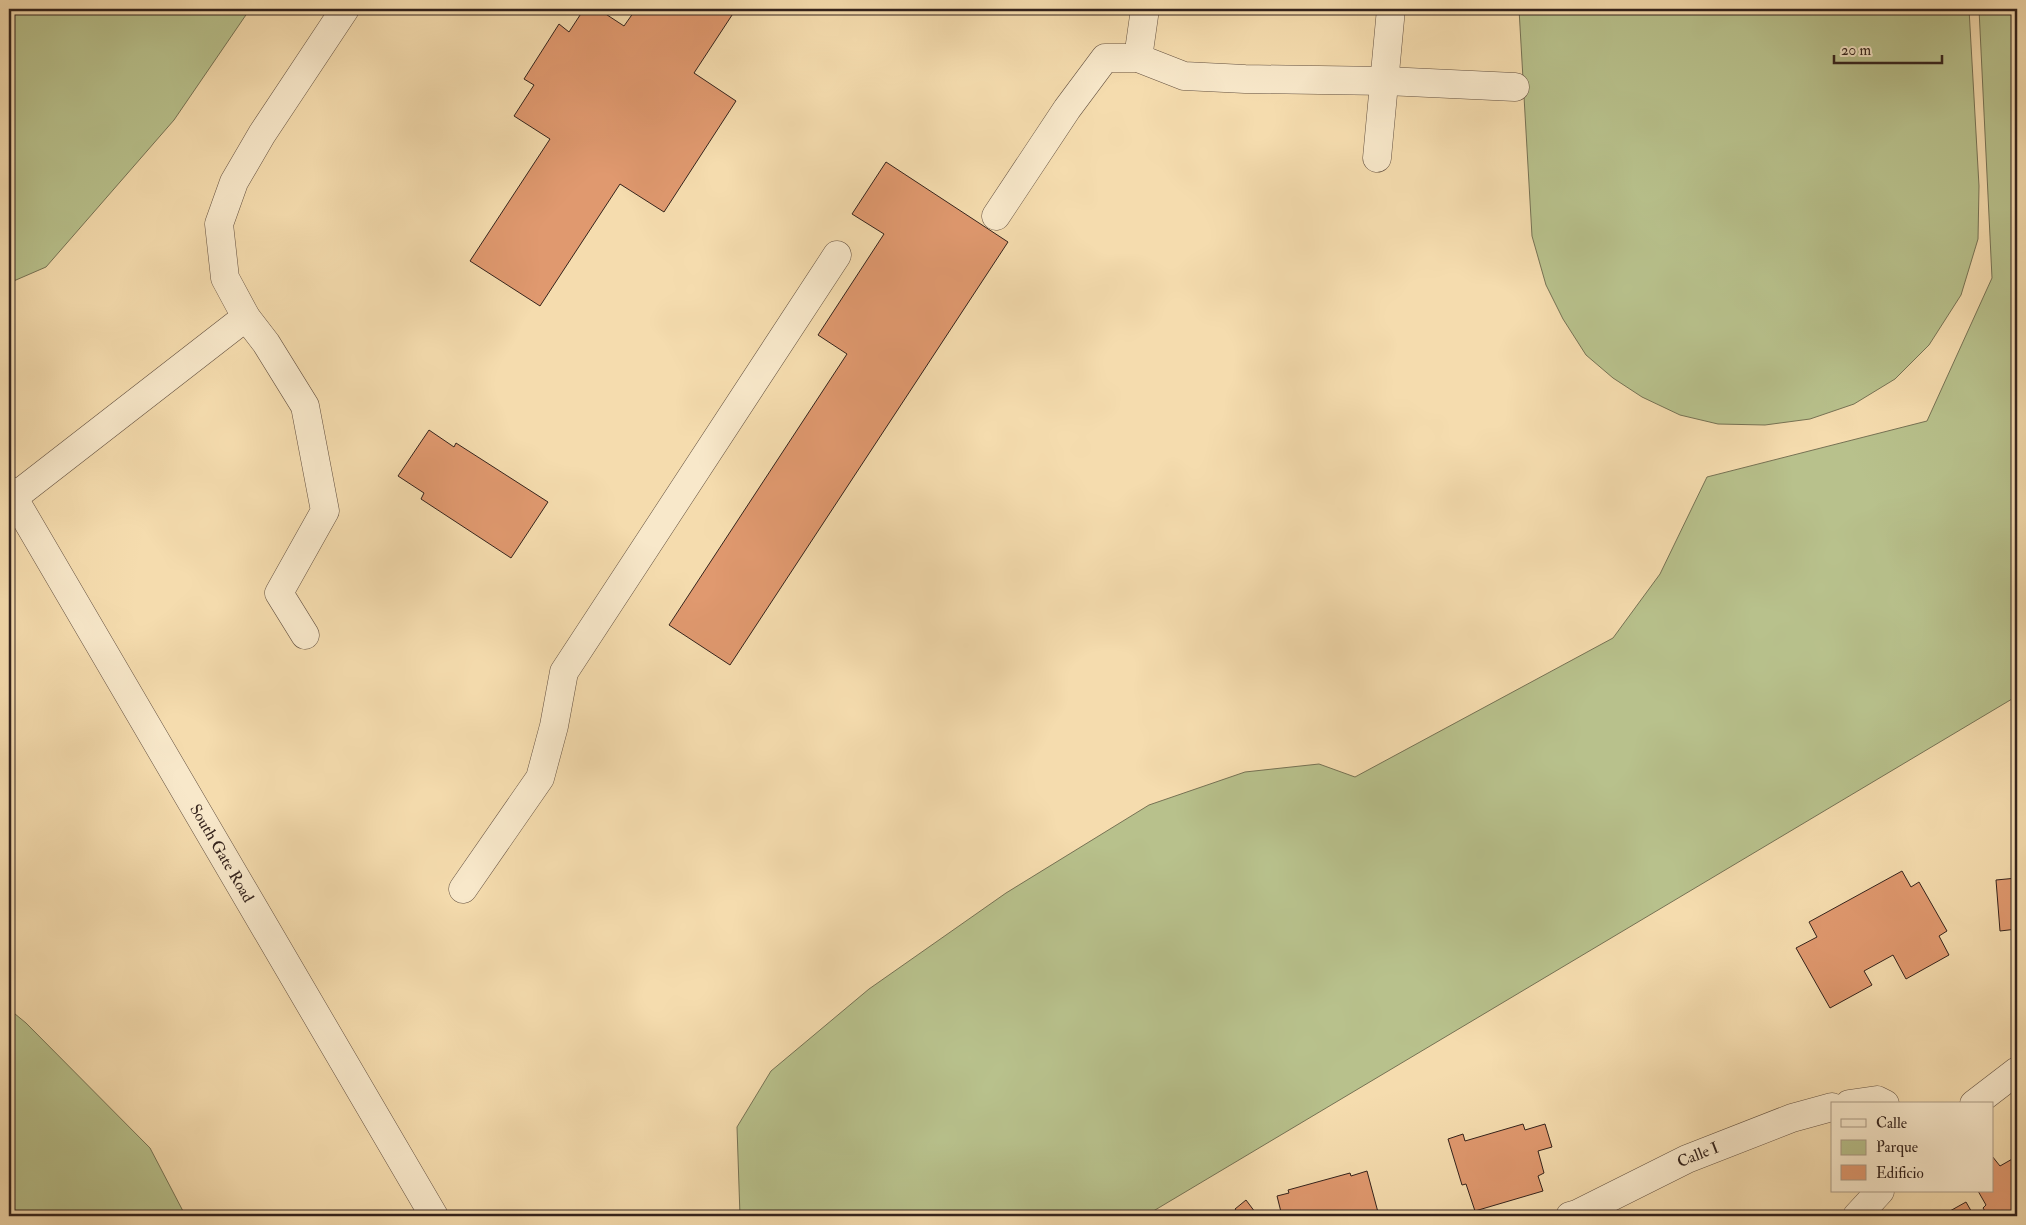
<svg xmlns="http://www.w3.org/2000/svg" width="2026" height="1225" viewBox="0 0 2026 1225" font-family="'IM FELL Double Pica',serif">
	<style>
		.green { fill: #b8c18c; stroke: #767254 }
		.building { fill: #e0996f; stroke: #34231c }
		.lines { fill: none; stroke-linecap: round; stroke-linejoin: round }
		.minor-casing { stroke: #645140; stroke-width: 29 }
		.minor { stroke: #f8e8ca; stroke-width: 28 }
		.labels { text-anchor: middle; dominant-baseline: central; stroke-width: 4; stroke-linejoin: round; paint-order: stroke }
		.street-label { font-size: 16px; fill: #34231c; stroke: #f8e8ca }
	</style>
	<rect width="100%" height="100%" fill="#f5dcae"/>
	<filter id="stains"><feTurbulence type="fractalNoise" baseFrequency=".004" numOctaves="4"/><feColorMatrix values="0 0 0 0 .2 0 0 0 0 .09 0 0 0 0 .02 0 0 0 .5 -.17"/></filter>
	<radialGradient id="worn" r=".72"><stop offset=".6" stop-color="#630" stop-opacity="0"/><stop offset="1" stop-color="#630" stop-opacity=".3"/></radialGradient>
	<!-- green -->
	<path class="green" d="M9 9H250L174 120 46 267 9 283Z
		M1519 9H1969L1979 186 1978 239 1961 295 1929 345 1895 379 1854 404 1810 419 1765 425 1718 424 1680 415 1642 397 1613 378 1586 355 1563 319 1546 285 1532 236Z
		M1979 9H2017V696L1145 1216H740L737 1127 771 1071 869 989 1006 893 1149 805 1245 772 1319 764 1355 777 1613 638 1660 574 1707 477 1927 421 1992 278Z
		M9 1009 26 1023 150 1148 184 1213 183 1216H9Z"/>
	<!-- building -->
	<path class="building" d="M584 9H598L624 26 636 9H736L694 73 736 101 664 212 620 184 540 306 470 261 550 139 514 116 534 85 524 79 559 24 569 32Z
		M886 162 1008 242 730 665 669 625 847 354 818 335 884 234 852 214Z
		M429 430 454 447 456 443 548 502 511 558 421 499 424 493 398 476Z
		M1902 871 1911 887 1919 882 1947 931 1939 936 1949 955 1906 979 1893 955 1864 971 1872 985 1830 1008 1796 948 1817 937 1809 922Z
		M2017 878V929L2000 931 1996 880Z
		M1523 1124 1525 1130 1545 1124 1552 1147 1538 1151 1544 1173 1538 1176 1543 1191 1475 1211 1466 1184 1462 1185 1448 1139 1463 1134 1465 1141Z
		M1992 1156 2000 1166 2014 1158 2017 1163V1216H1988L1983 1208 1986 1205 1978 1191H1992Z
		M1367 1171 1379 1216H1282L1277 1196 1289 1193 1288 1190 1350 1173 1351 1176Z
		M1246 1200 1258 1216H1237L1239 1215 1235 1209Z
		M1966 1202 1974 1216H1941Z"/>
	<g class="lines">
		<defs>
			<g id="minor">
				<path d="M1138 58 1145 9"/>
				<path d="M1377 158 1391 9"/>
				<path d="M996 216 1067 109 1105 58H1138L1184 76 1245 79 1386 81 1515 87"/>
				<path id="s1" d="M9 490 434 1216"/>
				<path d="M9 499 13 498 246 317"/>
				<path d="M305 635 279 593 325 511 305 406 266 343 246 317 225 278 219 224 234 182 262 134 345 9"/>
				<path d="M463 889 540 778 554 726 564 672 837 255"/>
				<path d="M1849 1104 1877 1100 1885 1104"/>
				<path d="M1974 1104 2017 1071"/>
				<path id="s2" d="M1570 1216 1577 1214 1687 1159 1792 1118 1832 1107"/>
				<path d="M1857 1216 1880 1191"/>
			</g>
		</defs>
		<!-- minor casing -->
		<use href="#minor" class="minor-casing"/>
		<!-- minor -->
		<use href="#minor" class="minor"/>
	</g>
	<g class="labels">
		<!-- street labels -->
		<g class="street-label">
			<text stroke="none"><textPath href="#s1" startOffset="421">South Gate Road</textPath></text>
			<text stroke="none"><textPath href="#s2" startOffset="142">Calle I</textPath></text>
		</g>
	</g>
	<!-- margin -->
	<rect width="2026" height="1225" fill="none" stroke="#f5dcae" stroke-width="30"/>
	<rect x="10" y="10" width="2006" height="1205" fill="none" stroke="#34231c" stroke-width="2.5"/>
	<rect x="15" y="15" width="1996" height="1195" fill="none" stroke="#34231c"/>
	<!-- legend -->
	<rect x="1831" y="1102" width="162" height="90" fill="#f8e8ca" stroke="#aa9984"/>
	<rect x="1841" y="1119" width="25" height="8" fill="#f8e8ca" stroke="#aa9984"/>
	<text x="1876" y="1128" font-size="15" fill="#34231c">Calle</text>
	<rect x="1841" y="1140" width="25" height="15" fill="#b8c18c" stroke="#aa9984"/>
	<text x="1876" y="1152" font-size="15" fill="#34231c">Parque</text>
	<rect x="1841" y="1165" width="25" height="15" fill="#e0996f" stroke="#aa9984"/>
	<text x="1876" y="1178" font-size="15" fill="#34231c">Edificio</text>
	<!-- scale -->
	<path d="M1834 55v8h108v-8" fill="none" stroke="#34231c" stroke-width="2.5"/>
	<text x="1841" y="55" font-size="15" fill="#34231c" stroke="#f8e8ca" stroke-width="4" paint-order="stroke">20 m</text>
	<rect width="100%" height="100%" filter="url(#stains)"/>
	<rect width="100%" height="100%" fill="url(#worn)"/>
</svg>
